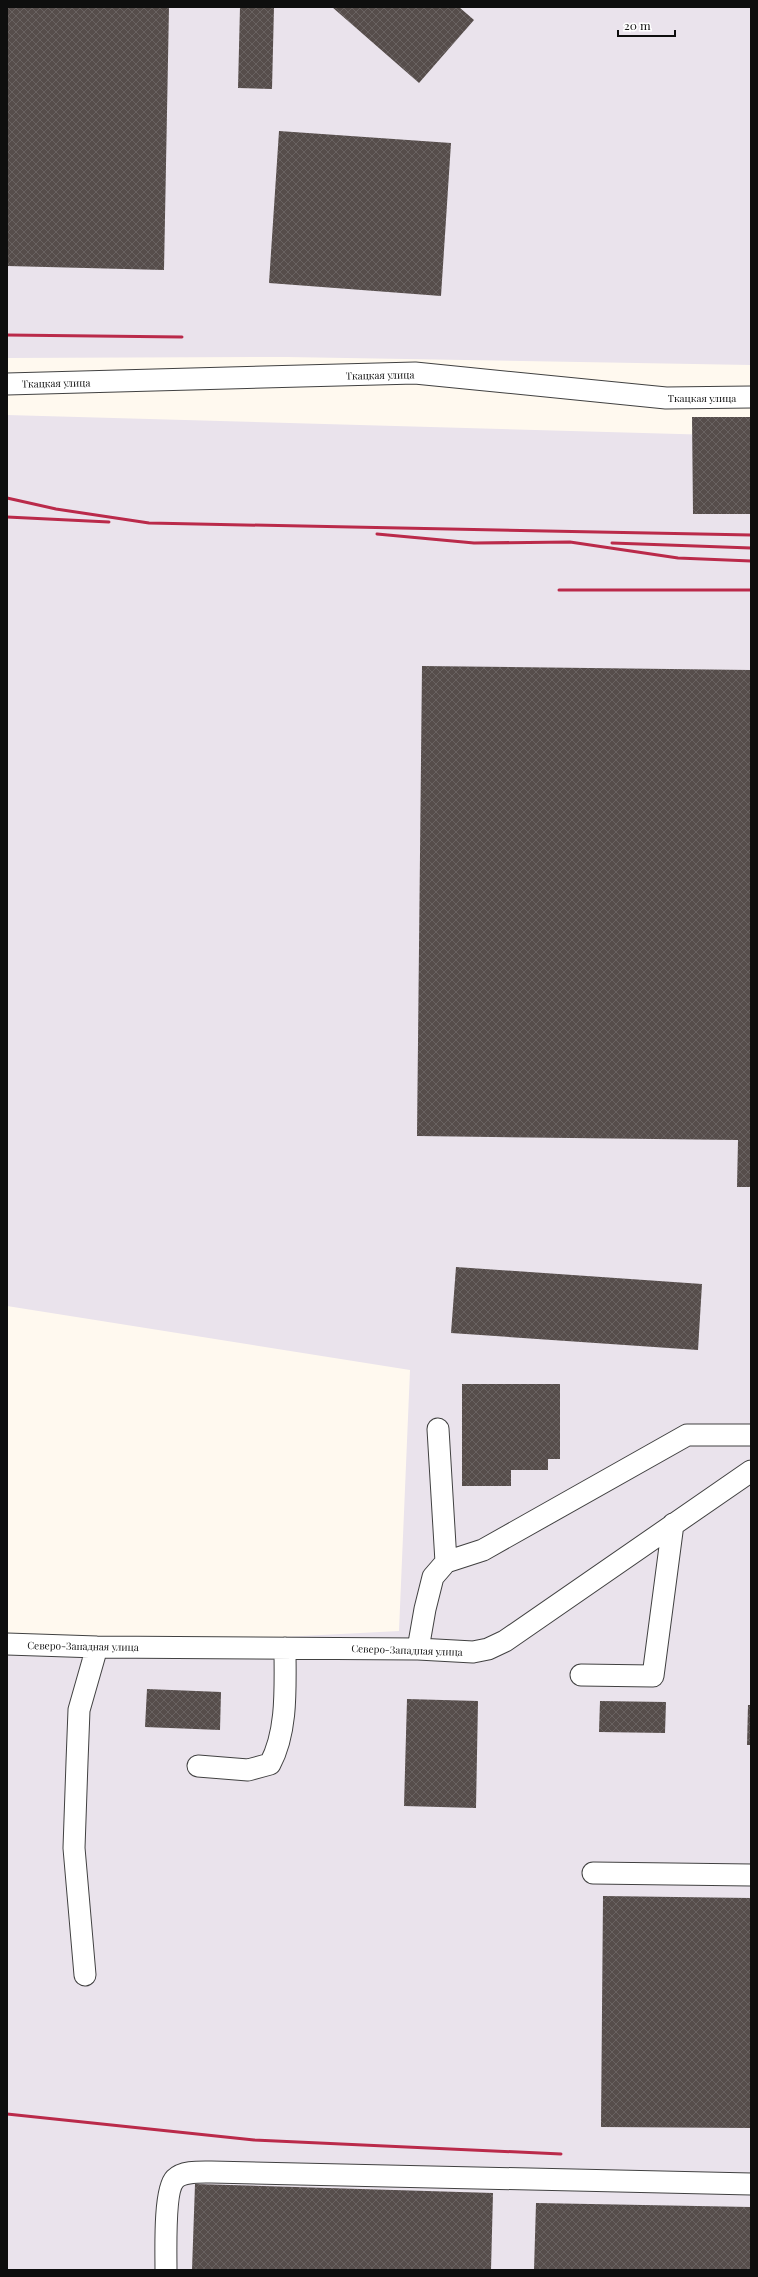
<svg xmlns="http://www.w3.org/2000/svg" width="758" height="2277" viewBox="0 0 758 2277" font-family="'Playfair Display',serif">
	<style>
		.industrial { fill: #eae3ec }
		.building { fill: url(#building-cross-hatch) }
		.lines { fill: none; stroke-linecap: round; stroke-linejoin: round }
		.minor-casing { stroke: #414141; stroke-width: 23 }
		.minor { stroke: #fff; stroke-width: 21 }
		.rail { stroke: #ba2a4a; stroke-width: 3 }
		.labels { text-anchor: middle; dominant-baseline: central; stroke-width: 4; stroke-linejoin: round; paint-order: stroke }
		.street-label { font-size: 10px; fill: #0e0e0e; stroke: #fff }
	</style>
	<defs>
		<pattern id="building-cross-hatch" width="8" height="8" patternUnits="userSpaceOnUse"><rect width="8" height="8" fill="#564d4b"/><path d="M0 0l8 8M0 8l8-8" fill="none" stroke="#696261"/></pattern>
	</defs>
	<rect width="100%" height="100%" fill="#fff9ef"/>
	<!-- industrial -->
	<path class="industrial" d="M7 7H751V365L287 357 7 358Z
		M7 415 751 436V2270H7V1651L399 1631 410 1370 7 1306Z"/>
	<!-- building -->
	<path class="building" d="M7 7H169L164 270 7 266Z
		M240 7H274L272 89 238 88Z
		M332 7H459L474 20 419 83Z
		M279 131 451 143 441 296 269 283Z
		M692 417H751V514H693Z
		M422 666 751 670V1187H737L738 1140 417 1136Z
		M456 1267 702 1284 698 1350 451 1333Z
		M462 1384H560V1459H548V1470H511V1486H462Z
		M147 1689 221 1692 220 1730 145 1727Z
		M407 1699 478 1701 476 1808 404 1806Z
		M600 1701 666 1702 665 1733 599 1732Z
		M748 1705H751V1745H747Z
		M603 1896 751 1898V2128L601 2127Z
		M195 2184 493 2193 491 2270H192Z
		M536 2203 751 2207V2270H534Z"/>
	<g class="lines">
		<defs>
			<path id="minor" d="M7 384 415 373 666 398 751 397
				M438 1429 446 1562
				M7 1644 97 1647 418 1649 473 1652 488 1649 505 1641 751 1471
				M418 1649 425 1609 433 1577 446 1562 483 1550 687 1435H751
				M581 1675 653 1676 673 1524
				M198 1766 248 1770 270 1764C288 1731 285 1685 285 1648
				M593 1873 751 1875
				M85 1975 74 1848 77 1762 79 1710 97 1647
				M166 2270C166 2252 164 2190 175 2179 183 2171 200 2172 211 2172L751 2184"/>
		</defs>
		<!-- minor casing -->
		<use href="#minor" class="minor-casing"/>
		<!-- minor -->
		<use href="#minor" class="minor"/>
		<!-- rail -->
		<path class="rail" d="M7 335 182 337
			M7 498 56 509 149 523 751 535
			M7 517 109 522
			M377 534 474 543 570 542 678 558 751 561
			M612 543 751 548
			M559 590H751
			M7 2114 254 2140 561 2154"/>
	</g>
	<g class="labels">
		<!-- street labels -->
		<g class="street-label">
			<text transform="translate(380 375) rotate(-1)">Ткацкая улица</text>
			<text transform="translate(56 383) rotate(-1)">Ткацкая улица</text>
			<text x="702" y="398">Ткацкая улица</text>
			<text transform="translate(83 1646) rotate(1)">Северо-Западная улица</text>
			<text transform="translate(407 1650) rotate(2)">Северо-Западная улица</text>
		</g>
	</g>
	<!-- border -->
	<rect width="758" height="2277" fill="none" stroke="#0e0e0e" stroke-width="16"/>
	<!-- scale -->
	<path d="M618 30v6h57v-6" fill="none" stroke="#0e0e0e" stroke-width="2"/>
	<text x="624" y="30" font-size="12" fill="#0e0e0e" stroke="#ffffff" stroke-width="3" paint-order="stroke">20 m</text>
</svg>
